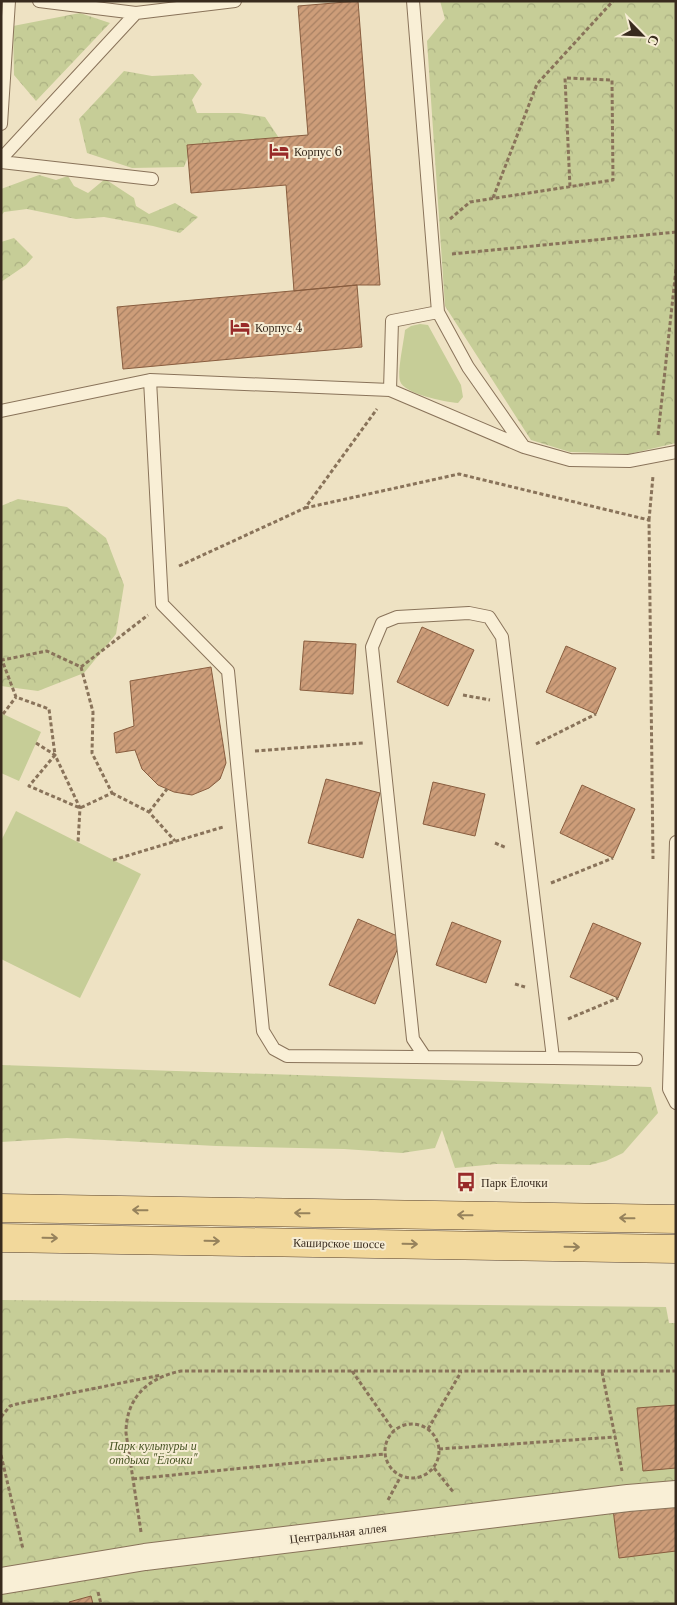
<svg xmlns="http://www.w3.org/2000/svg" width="677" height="1605" viewBox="0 0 677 1605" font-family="'Libre Baskerville',serif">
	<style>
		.green { fill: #c6cd97 }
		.forest { fill: url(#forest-crowns) }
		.building { fill: url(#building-hatch); stroke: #885d3f }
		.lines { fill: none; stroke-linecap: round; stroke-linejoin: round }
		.lane-casing { stroke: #89735a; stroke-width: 14 }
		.street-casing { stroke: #89735a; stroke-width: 28 }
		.primary-casing { stroke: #57412e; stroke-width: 29 }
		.path { stroke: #89735a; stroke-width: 3; stroke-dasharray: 4 2.5; stroke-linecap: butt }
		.lane { stroke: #f9efd6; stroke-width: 12 }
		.street { stroke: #f9efd6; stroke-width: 26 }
		.primary { stroke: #f2d89b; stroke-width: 28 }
		.oneway { stroke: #96825c }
		.labels { text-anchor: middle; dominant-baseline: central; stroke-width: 4; stroke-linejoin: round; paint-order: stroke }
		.poi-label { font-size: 12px; fill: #392b1e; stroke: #f6ecd3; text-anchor: start }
		.street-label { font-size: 12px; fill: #392b1e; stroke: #f6ecd3 }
		.park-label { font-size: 12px; font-style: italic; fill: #485524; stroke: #f6ecd3 }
	</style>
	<defs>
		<pattern id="forest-crowns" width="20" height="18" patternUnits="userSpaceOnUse" patternTransform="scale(1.25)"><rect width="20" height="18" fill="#c6cd97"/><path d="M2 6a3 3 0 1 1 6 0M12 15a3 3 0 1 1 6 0" fill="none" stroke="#abb082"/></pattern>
		<pattern id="building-hatch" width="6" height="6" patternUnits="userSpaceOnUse" patternTransform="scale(1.25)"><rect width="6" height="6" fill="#cd9d79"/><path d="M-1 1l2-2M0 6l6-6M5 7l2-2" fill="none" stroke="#a78063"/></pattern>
	</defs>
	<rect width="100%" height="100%" fill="#eee2c3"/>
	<!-- green -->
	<path class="green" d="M420 324 428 325 461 385 463 397 458 403C445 402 404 394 400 381 397 372 404 341 405 330L411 326Z
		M1 713 41 732 19 781 1 773Z
		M16 811 141 874 80 998 1 959V841Z"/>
	<!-- forest -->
	<path class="forest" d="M440 1H676V443L629 454 570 452 531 440 445 306 427 41 445 19Z
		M80 13 110 23 36 101 14 75 13 26Z
		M124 71 152 76 193 74 202 84 192 100 197 113H239L265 117 279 138 187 145 188 157 184 167 132 168 87 153 79 119Z
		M39 175 56 180 68 176 74 186 88 193 105 179 134 198 136 206 149 214 175 203 198 217 180 233 153 226 104 217 76 219 27 209 4 212 1 216V189Z
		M14 238 33 257 26 265 1 282V242Z
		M18 499 67 507 106 538 124 585 116 634 84 673 38 691 1 686V506Z
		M1 1065 651 1087 658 1113 623 1153 606 1161 590 1165 496 1164 455 1168 442 1130 435 1148 402 1153 344 1149 216 1146 67 1138 1 1142Z
		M1 1300 666 1307 669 1323H676V1604H1Z"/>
	<!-- building -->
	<path class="building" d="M358 1 380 285H357L294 291 286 185 191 193 187 145 308 135 298 6Z
		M357 285 362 347 123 369 117 307Z
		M422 627 474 650 448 706 397 682Z
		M304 641 356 644 353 694 300 690Z
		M566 646 616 668 596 714 546 692Z
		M211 667 226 763 220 779 209 788 192 795 174 792 158 785 142 769 135 750 116 753 114 733 134 726 130 681Z
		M326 779 380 793 363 858 308 843Z
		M433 782 485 794 475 836 423 824Z
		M582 785 635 809 613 858 560 833Z
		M358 919 402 938 375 1004 329 985Z
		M452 922 501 941 486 983 436 965Z
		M593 923 641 943 618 998 570 977Z
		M676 1405V1468L643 1471 637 1408Z
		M676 1501V1551L619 1558 613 1509Z
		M91 1596 93 1604H70L69 1602Z"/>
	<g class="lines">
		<defs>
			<path id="lane" d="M413 1 438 312 468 367 524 447 570 460 629 461 676 452
				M136 13 235 1
				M1 124 9 1
				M1 159 136 13 39 1
				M1 162 152 179
				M150 380 162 604 228 671 263 1031 274 1049 287 1056 553 1058 502 637 489 617 469 613 397 617 382 623 372 647 413 1039 425 1057
				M390 390 392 321 438 312
				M1 411 150 380 390 390 524 447
				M676 842 669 1089 676 1103
				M553 1058 636 1059"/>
			<path id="street" d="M1 1581 145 1557 628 1498 676 1494"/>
			<path id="primary" d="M1 1208 676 1219
				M1 1238 676 1249"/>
		</defs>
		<!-- lane casing -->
		<use href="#lane" class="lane-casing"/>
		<!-- street casing -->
		<use href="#street" class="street-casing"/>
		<!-- primary casing -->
		<use href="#primary" class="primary-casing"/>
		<!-- path -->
		<path class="path" d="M493 198 537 84 613 1
			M450 219 470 202 613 180 612 80 565 78 570 187
			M452 254 676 232
			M658 435 676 269
			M305 508 459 474 649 520 653 859
			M649 520 653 476
			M179 566 305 508 377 409
			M81 667 93 712 92 753 112 793 80 808 29 786 55 755 49 709 16 697 2 660 47 651 81 667 148 615
			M463 695 490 700
			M3 714 16 697
			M36 743 55 755 80 808 78 843
			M536 744 596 714
			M255 751 363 743
			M112 793 149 812 175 841
			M149 812 167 789
			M495 843 507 848
			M113 860 223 827
			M551 883 613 858
			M515 984 525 987
			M568 1019 618 998
			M352 1371 394 1431
			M602 1372 622 1471
			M1 1417 10 1406 17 1404 161 1375
			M385 1451a27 27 0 1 1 54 0a27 27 0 1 1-54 0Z
			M428 1429 461 1372
			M439 1449 615 1437
			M1 1455 23 1549
			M434 1468 454 1493
			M133 1479 385 1454
			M388 1500 401 1476
			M141 1532 126 1433C126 1398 147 1378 181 1371H676
			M98 1592 101 1604"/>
		<!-- lane -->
		<use href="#lane" class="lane"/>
		<!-- street -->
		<use href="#street" class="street"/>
		<!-- primary -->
		<use href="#primary" class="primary"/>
	</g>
	<!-- one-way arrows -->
	<defs><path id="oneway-shaft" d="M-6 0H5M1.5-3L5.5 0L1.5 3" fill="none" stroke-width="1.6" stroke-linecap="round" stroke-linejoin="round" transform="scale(1.25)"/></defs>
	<g class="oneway">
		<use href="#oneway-shaft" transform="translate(140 1210) rotate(-179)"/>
		<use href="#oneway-shaft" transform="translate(302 1213) rotate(-179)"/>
		<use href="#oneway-shaft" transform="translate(465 1215) rotate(-179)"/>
		<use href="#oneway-shaft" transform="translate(627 1218) rotate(-179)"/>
		<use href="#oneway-shaft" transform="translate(50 1238) rotate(1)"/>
		<use href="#oneway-shaft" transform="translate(212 1241) rotate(1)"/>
		<use href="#oneway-shaft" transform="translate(410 1244) rotate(1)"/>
		<use href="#oneway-shaft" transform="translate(572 1247) rotate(1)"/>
	</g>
	<!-- icons -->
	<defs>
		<symbol id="hotel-bare" viewBox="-9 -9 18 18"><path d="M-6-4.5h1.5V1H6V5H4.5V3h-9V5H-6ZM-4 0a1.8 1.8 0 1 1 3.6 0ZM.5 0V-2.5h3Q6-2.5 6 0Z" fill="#982a29" stroke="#f6ecd3" stroke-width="2.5" paint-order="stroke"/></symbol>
		<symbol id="bus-bare" viewBox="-9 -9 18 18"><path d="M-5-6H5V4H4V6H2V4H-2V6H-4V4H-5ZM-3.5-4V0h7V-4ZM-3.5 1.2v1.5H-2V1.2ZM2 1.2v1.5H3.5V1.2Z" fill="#982a29" stroke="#f6ecd3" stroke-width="2.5" paint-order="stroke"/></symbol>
	</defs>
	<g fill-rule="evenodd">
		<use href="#hotel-bare" x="265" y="137" width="28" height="28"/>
		<use href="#hotel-bare" x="226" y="313" width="28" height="28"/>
		<use href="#bus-bare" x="452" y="1168" width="28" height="28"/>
	</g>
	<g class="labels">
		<!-- poi labels -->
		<g class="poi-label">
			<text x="294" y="151">Корпус 6</text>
			<text x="255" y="327">Корпус 4</text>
			<text x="481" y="1182">Парк Ёлочки</text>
		</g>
		<!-- street labels -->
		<g class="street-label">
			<text transform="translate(339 1243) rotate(1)">Каширское шоссе</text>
			<text transform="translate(338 1533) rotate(-7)">Центральная аллея</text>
		</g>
		<!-- park labels -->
		<g class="park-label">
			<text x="153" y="1445">Парк культуры и<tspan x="153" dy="14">отдыха "Ёлочки"</tspan></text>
		</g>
	</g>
	<!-- border -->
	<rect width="677" height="1605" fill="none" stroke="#392b1e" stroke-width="5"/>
	<!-- north arrow -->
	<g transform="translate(642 35) rotate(114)" stroke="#f6ecd3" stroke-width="4" paint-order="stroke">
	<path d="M0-4L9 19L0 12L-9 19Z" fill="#392b1e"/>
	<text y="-8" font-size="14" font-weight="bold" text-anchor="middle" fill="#392b1e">С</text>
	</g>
</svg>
